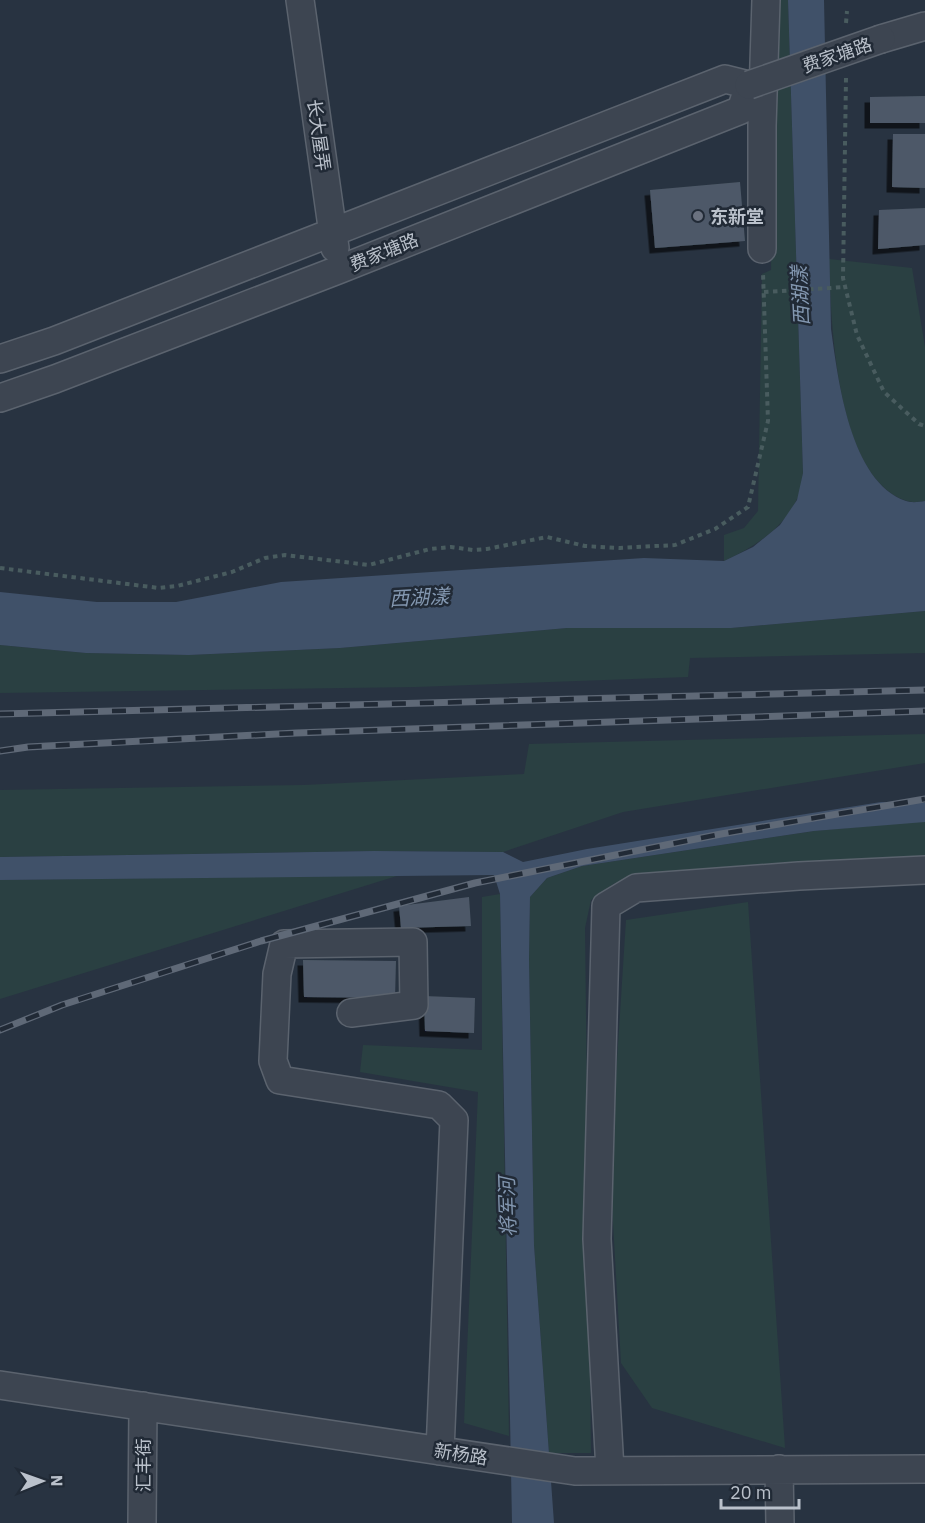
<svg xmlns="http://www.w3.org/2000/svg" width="925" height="1523" viewBox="0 0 925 1523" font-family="'IBM Plex Sans','Noto Sans SC',sans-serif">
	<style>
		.green { fill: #2a4042 }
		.water { fill: #405169 }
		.building { fill: #4d5967; filter: url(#shadow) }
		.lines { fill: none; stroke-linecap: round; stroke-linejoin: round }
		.minor-casing { stroke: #5b636e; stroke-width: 30 }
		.path { stroke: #495c5f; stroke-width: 4; stroke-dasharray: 4.5 4.5; stroke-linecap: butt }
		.minor { stroke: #3d4551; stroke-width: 27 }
		.rail-casing { stroke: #5f6977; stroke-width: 7 }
		.rail { stroke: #212a36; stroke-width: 4.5; stroke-dasharray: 14; stroke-linecap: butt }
		.minor-bridge-casing { stroke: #5b636e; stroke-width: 30; stroke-linecap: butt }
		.minor-bridge { stroke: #3d4551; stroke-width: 27 }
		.worship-dot { fill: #6b7280; stroke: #212a36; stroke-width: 2 }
		.labels { text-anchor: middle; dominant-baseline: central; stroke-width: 5; stroke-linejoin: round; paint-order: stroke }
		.street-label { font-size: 18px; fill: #bac1cb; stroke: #212a36 }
		.poi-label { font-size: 18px; font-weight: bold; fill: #bac1cb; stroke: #212a36; text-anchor: start }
		.water-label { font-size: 20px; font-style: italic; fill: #8397b0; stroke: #212a36 }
	</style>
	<defs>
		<filter id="shadow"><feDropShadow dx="-5.5" dy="5.5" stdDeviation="0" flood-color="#0009"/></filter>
	</defs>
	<rect width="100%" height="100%" fill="#283341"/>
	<!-- green -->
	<path class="green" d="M775 0H788L803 473C801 482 801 493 796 501 781 531 753 547 724 561V535L744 528 758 511 762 274 771 270Z
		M829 259 912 268 925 347V501C919 502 912 503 907 501 835 478 831 321 829 259Z
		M925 611V653L690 658 688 677 416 687 0 693V645L86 653 189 655 340 648 567 628H731Z
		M925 734V763L623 812 503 852 374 851 0 857V790L304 785 524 774 529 744Z
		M911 822H925V860L784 864 615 883 591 900 585 928 591 1453H549L534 1245 529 959 530 897 547 878 582 866 814 831Z
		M400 875 0 999V880Z
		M500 894 509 1436 464 1423 478 1092 360 1072 363 1045 482 1050V897Z
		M748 902 785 1448 652 1408 621 1363 610 1170 626 920Z"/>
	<!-- water -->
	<path class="water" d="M788 0H824L831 329C838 379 850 482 906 501 912 503 919 502 925 501V611L731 628H567L340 648 189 655 86 653 0 645V592L97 602H176L281 582 644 558 724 561 753 547 780 525 797 500 803 473Z
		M881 802 925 803V822L814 831 582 866 547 878 530 897 529 959 534 1245 554 1523H512L500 894 494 875 0 880V857L374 851 503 852 523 862 587 849Z"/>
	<!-- building -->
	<path class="building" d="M925 96V123H870V97Z
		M893 134H925V188L892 187Z
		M740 182 745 241 655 248 650 190Z
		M925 208V245L878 249 879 210Z
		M469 897 471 926 401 928 399 906Z
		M303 960 396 961 395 998 304 997Z
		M424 996 475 998 474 1033 425 1031Z"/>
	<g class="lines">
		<defs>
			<path id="minor" d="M300 0 335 248
				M881 39 925 26
				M762 249V126L766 0
				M0 359 54 341 725 79 749 85 741 110 338 270 55 379 0 398
				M351 1013 414 1005 413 942 284 944 277 974 273 1061 280 1080 439 1105 454 1120 440 1451
				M0 1385 575 1471 925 1469
				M779 1469 780 1523
				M610 1470 597 1239 606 906 636 888 799 876 925 870
				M142 1523 143 1406"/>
		</defs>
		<!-- minor casing -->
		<use href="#minor" class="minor-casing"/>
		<!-- path -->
		<path class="path" d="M846 23 847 11
			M846 78 843 278 857 335 884 392 919 424 925 426
			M764 292 846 287
			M0 568 159 588 177 586 232 572 265 558 285 555 369 565 430 549 451 547 473 550 487 549 547 537 585 546 620 548 675 545 715 529 748 507 768 421 763 273"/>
		<!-- minor -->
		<use href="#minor" class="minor"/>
		<defs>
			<path id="rail" d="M0 714 925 690
				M0 751 28 747 296 733 925 711
				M0 1030 62 1005 261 941 475 883 721 834 925 799"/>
		</defs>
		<!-- rail casing -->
		<use href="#rail" class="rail-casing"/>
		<!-- rail -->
		<use href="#rail" class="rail"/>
		<defs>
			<path id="minor-bridge" d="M749 85 881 39"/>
		</defs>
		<!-- minor-bridge casing -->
		<use href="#minor-bridge" class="minor-bridge-casing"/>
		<!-- minor-bridge -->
		<use href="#minor-bridge" class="minor-bridge"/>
	</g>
	<!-- markers -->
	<circle class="worship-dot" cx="698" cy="216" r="6"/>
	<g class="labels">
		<!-- street labels -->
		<g class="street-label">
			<text transform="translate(837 55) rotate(-19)">费家塘路</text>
			<text transform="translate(319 135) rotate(82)">长大屋弄</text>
			<text transform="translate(384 252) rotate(-22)">费家塘路</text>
			<text transform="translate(461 1454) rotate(9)">新杨路</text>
			<text transform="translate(143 1465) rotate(-90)">汇丰街</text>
		</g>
		<!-- poi labels -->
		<g class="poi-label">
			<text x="710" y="216">东新堂</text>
		</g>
		<!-- water labels -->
		<g class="water-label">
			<text transform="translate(800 296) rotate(-93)">西湖漾</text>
			<text transform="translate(419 597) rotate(-3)">西湖漾</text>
			<text transform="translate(507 1207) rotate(-92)">将军河</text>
		</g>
	</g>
	<!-- north arrow -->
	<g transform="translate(42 1481) rotate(89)" stroke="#212a36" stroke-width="4.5" paint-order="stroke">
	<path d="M0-4.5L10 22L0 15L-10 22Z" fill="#bac1cb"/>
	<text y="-9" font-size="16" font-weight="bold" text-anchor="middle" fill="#bac1cb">N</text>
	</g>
	<!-- scale -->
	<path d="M721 1499v9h78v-9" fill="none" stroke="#bac1cb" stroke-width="3"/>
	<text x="730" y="1499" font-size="18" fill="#bac1cb" stroke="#212a36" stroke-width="4.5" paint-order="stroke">20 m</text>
</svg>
